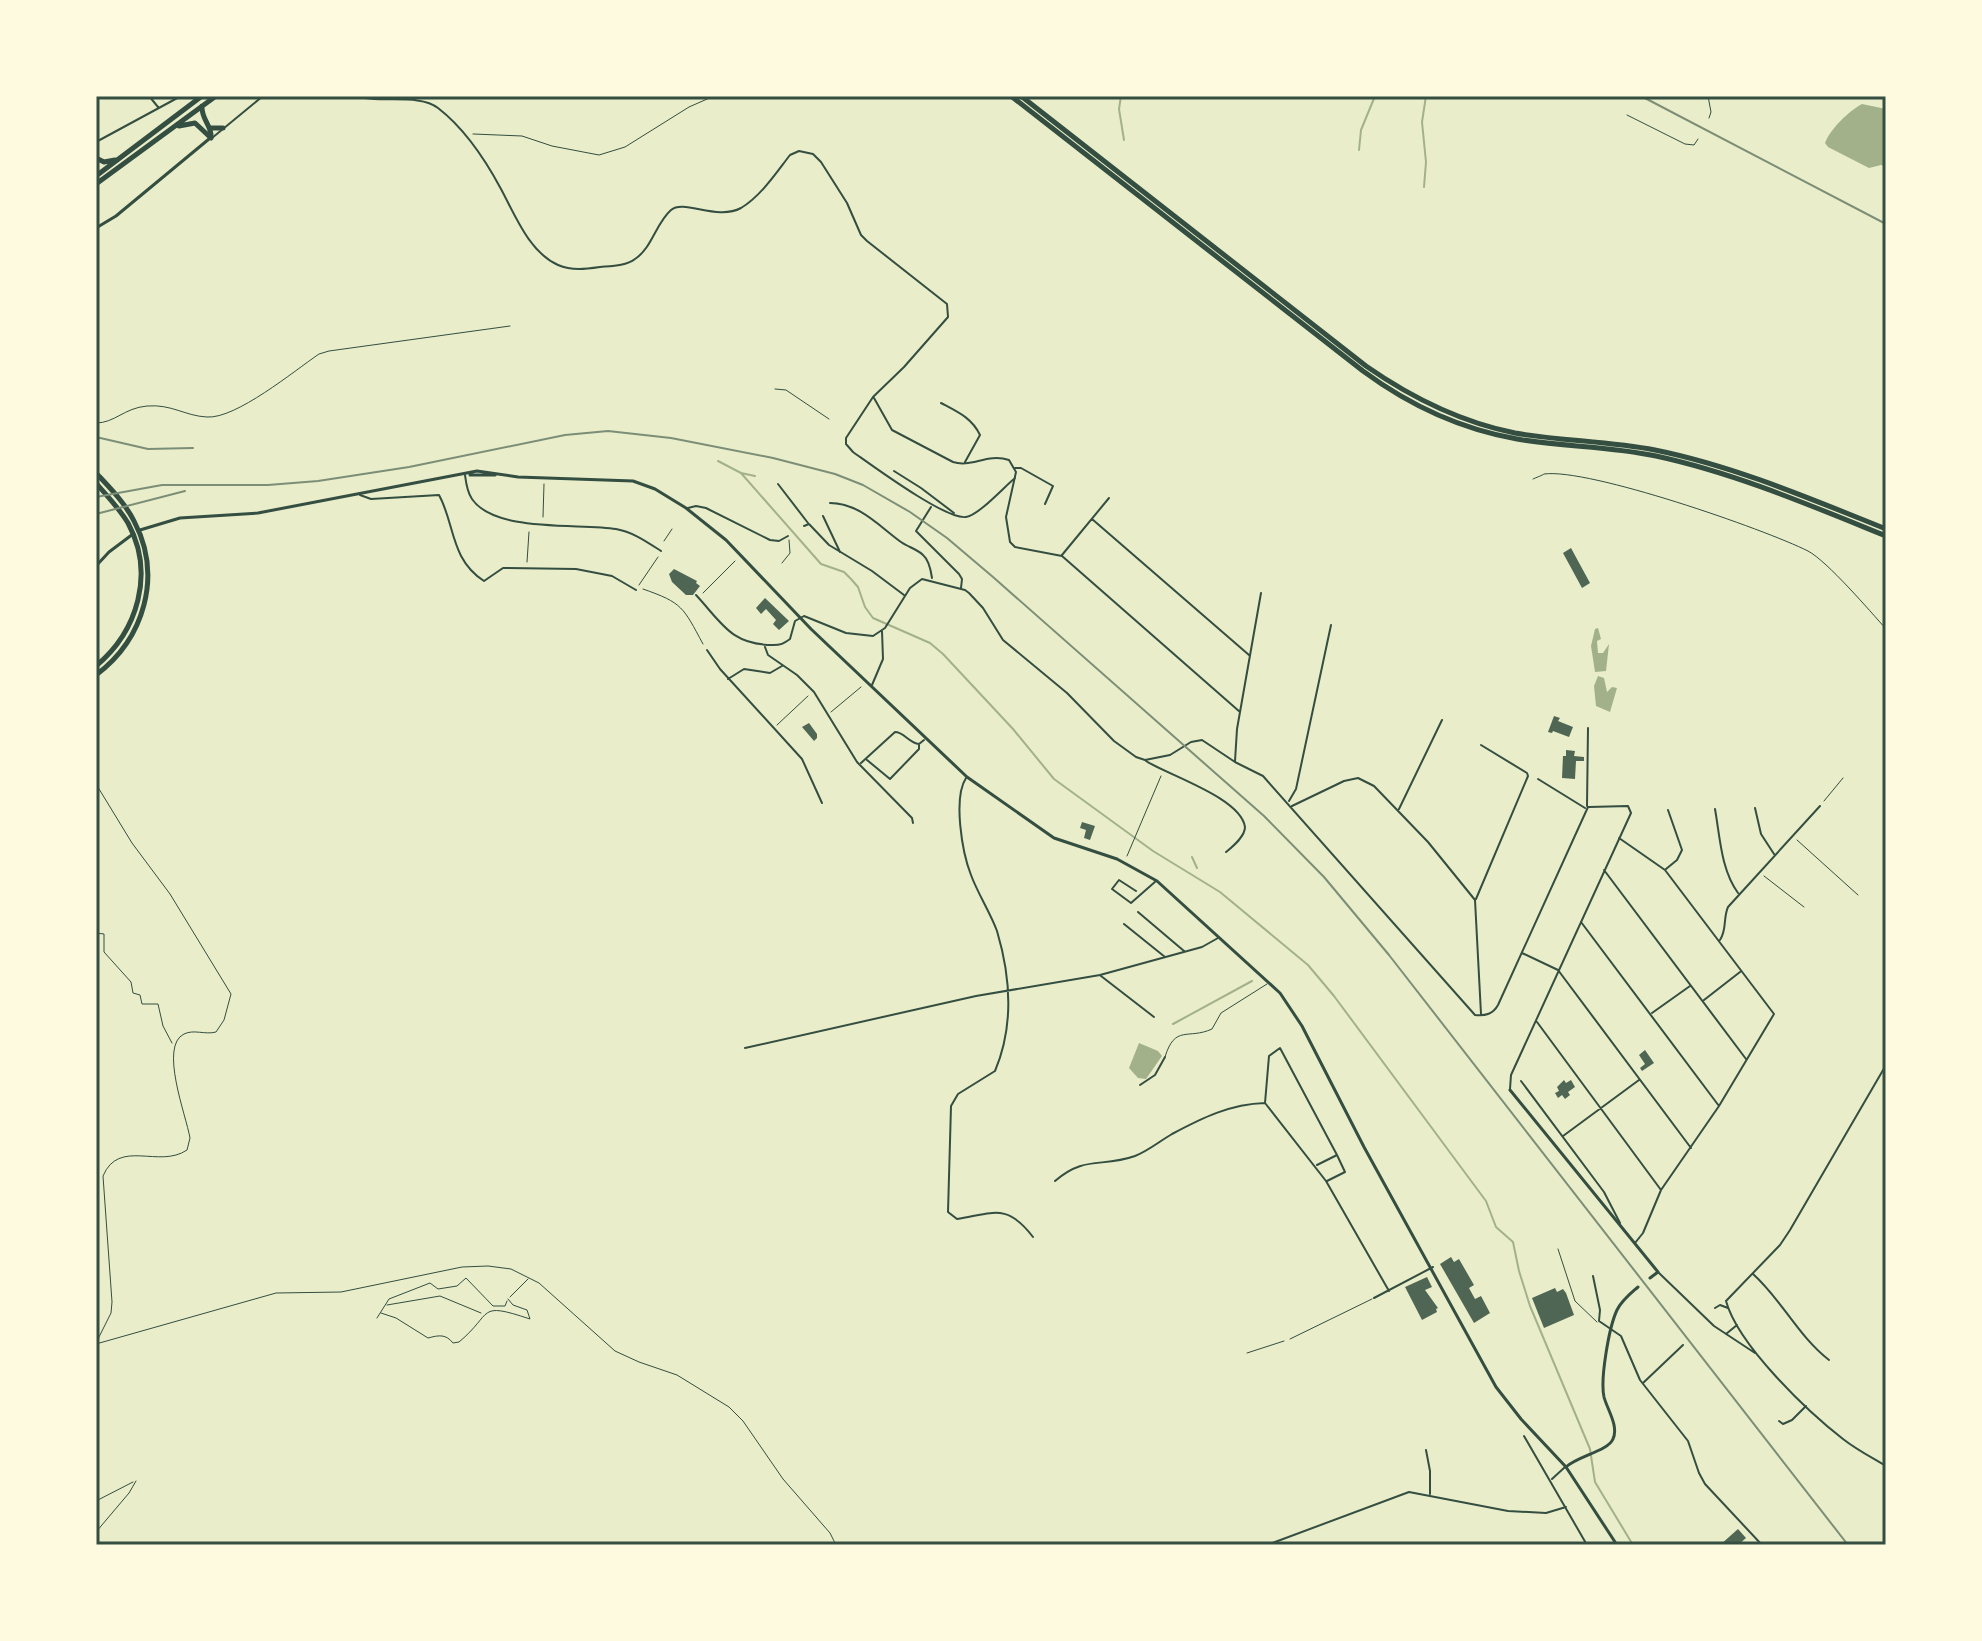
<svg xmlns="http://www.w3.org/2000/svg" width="1982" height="1641" viewBox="0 0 1982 1641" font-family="'Open Sans',sans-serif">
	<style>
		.water { fill: #a3b18a }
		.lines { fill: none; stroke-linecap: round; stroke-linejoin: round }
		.stream { stroke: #a3b18a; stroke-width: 2 }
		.building { fill: #4f6655 }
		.path { stroke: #344e41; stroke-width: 1 }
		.service { stroke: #344e41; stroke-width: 1 }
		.minor { stroke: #344e41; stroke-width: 2 }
		.tertiary { stroke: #344e41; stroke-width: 3 }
		.secondary { stroke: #344e41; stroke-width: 3 }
		.trunk { stroke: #344e41; stroke-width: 5 }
		.motorway { stroke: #344e41; stroke-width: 5 }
		.rail { stroke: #7c8e77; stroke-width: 2 }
		.neatline { fill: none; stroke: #344e41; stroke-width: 3 }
	</style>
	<rect width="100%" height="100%" fill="#e9edc9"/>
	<!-- water -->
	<path class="water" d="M1862 104 1886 109V167L1881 165 1869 168 1828 147 1825 143C1831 128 1848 112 1862 104Z
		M1598 628 1601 639 1597 641 1598 653H1603L1609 644 1606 671 1595 672 1591 646 1595 629Z
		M1598 676 1604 678 1607 692 1612 687 1617 688 1610 712 1596 706 1594 686Z
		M1139 1043 1158 1051 1162 1056 1146 1079 1138 1078 1129 1068Z"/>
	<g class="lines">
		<!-- stream -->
		<path class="stream" d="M1121 96 1119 109 1124 140
			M1359 150 1361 130 1375 96
			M1424 187 1426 162 1422 122 1426 96
			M718 461 741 473 821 564 844 572 851 579 858 587 865 607 873 618 930 643 943 654 1013 729 1054 779 1153 851 1220 892 1308 965 1334 996 1486 1201 1496 1227 1513 1242 1519 1271 1530 1306 1590 1449 1595 1482 1633 1545
			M741 473 755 476
			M1192 857 1197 868
			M1173 1024 1252 981"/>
	</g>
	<!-- building -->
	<path class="building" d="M1571 548 1590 583 1582 588 1563 553Z
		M674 569 697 581 696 583 700 586 693 595H686L672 582 669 574Z
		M765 598 789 621 779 630 773 624 776 620 766 609 761 614 756 608Z
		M1554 716 1560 718 1558 721 1573 727 1569 737 1553 731 1552 733 1548 732Z
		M809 723 817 734V738L814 741 802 727Z
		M1566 750 1575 751 1574 756 1584 757V761H1576L1575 779 1562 778 1563 756H1566Z
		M1082 822 1095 826 1090 840 1084 838 1086 830 1080 828Z
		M1645 1050 1654 1063 1642 1071 1640 1068 1645 1064 1639 1055Z
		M1564 1080 1566 1083 1571 1080 1575 1087 1568 1092 1570 1095 1565 1099 1562 1095 1558 1098 1555 1093 1559 1091 1557 1087Z
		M1451 1257 1454 1262 1459 1259 1474 1285 1469 1288 1475 1299 1481 1296 1490 1313 1474 1323 1440 1264Z
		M1427 1277 1432 1287 1425 1290 1438 1308 1436 1309 1437 1312 1422 1320 1405 1287Z
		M1555 1288 1557 1292 1563 1289 1566 1293 1574 1315 1544 1328 1532 1298Z
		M1738 1529 1746 1538 1738 1545H1720Z"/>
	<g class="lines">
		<!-- path -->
		<path class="path" d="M473 134 522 136 552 146 599 155 625 147 689 107 714 96
			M775 389 786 390 829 419
			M1533 479C1535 478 1543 475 1544 474 1589 468 1764 529 1808 551 1827 561 1870 611 1886 629
			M543 517 544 484
			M664 541 672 529
			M527 562 529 532
			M639 585 658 557
			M643 589C683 603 683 607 703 644
			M703 593 735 561
			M831 712 861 687
			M777 725 808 696
			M96 784 132 843 170 894 231 994 224 1020 216 1032C205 1035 194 1029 184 1034 159 1046 186 1115 190 1138L187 1150C159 1169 119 1138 103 1176L112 1302 111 1313 97 1341
			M1824 801 1843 778
			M1797 840 1858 895
			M1127 856 1161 776
			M1764 876 1804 907
			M96 933 104 934V952L131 982 133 993 140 995 142 1004H158L163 1026 172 1043
			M510 1297 528 1279
			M387 1305 440 1296 481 1313
			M381 1313 396 1318 428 1338C439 1335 446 1334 453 1343L459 1342C494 1313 476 1301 530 1319L527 1310 513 1305 508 1299
			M377 1318 389 1299 430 1283 438 1289 457 1286 466 1278 493 1306H505L507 1301
			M96 1344 276 1293 341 1292 462 1267 488 1266 511 1269 539 1283 615 1351 639 1362 677 1375 729 1407 743 1421 783 1479 830 1533 836 1545
			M1247 1353 1284 1341
			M96 1501 133 1482
			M96 1532 129 1493 136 1481"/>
		<!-- service -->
		<path class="service" d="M1708 96 1711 112 1709 118
			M1627 115 1685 144 1694 145 1698 139
			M96 423C115 423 124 408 147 406 172 404 185 416 207 417 236 419 294 371 319 354L329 351 510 326
			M782 563 790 553 789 540
			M1165 1057C1175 1024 1188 1040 1212 1029L1221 1013 1267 984
			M1558 1249 1575 1301 1597 1322
			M1290 1339 1372 1299"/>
		<!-- minor -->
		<path class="minor" d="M149 96 158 107
			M355 96C380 104 419 93 438 108 464 128 486 161 501 189 515 215 529 252 558 265 572 271 586 269 600 267 611 266 626 266 635 259 652 248 656 223 671 210 684 199 717 221 741 208 761 196 776 173 790 155L799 151 813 154 821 162 847 203 861 235 867 241 947 304 948 317 904 367 873 397 846 438V444L853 452C873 466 946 520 966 517 979 515 1004 487 1015 478
			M212 138 263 96
			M96 142 181 96
			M874 398 892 430 953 462C971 468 987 453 1009 460L1016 472 1006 517 1010 542 1015 547 1062 556 1240 712
			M941 403C958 412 972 418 980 435L965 462
			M1015 468H1021L1053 486 1045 504
			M894 471 921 488 954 513
			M465 475C466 483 467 492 472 499 495 533 580 523 616 529 633 532 647 542 661 551
			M778 484 808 523
			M360 495 371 499 439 495C455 524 450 559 484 581L503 568 576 569 612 576 636 590
			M830 503C859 503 879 526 901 542 908 547 917 549 923 555 929 560 931 571 932 578
			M931 507 916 531 959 574 962 579 961 588
			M688 508 696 506 706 508 770 540 779 541 788 536
			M823 516 840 552
			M1092 519 1249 655
			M804 526 809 524 829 545 872 571 904 595
			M1062 555 1109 498
			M696 595C722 623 731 645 773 645 781 645 783 644 790 639L795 621 804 616 846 633 873 636 885 628 910 588 922 579 965 590 969 593 983 608 1003 640 1067 693 1114 741 1136 757 1145 760 1170 755 1191 742 1202 740 1235 762 1263 776 1475 1015C1486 1016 1493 1014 1498 1005L1588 807
			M765 647 768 655 797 675 814 692 857 762 912 818 913 823
			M707 650 720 669 802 759 822 803
			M728 679 744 669 770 673 782 666
			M872 685 883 659 882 631
			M867 760 890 779 919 749V745
			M1146 761C1170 776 1241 798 1245 827 1245 837 1232 847 1226 852
			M1235 761 1237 729 1261 593
			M861 763 895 732C904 732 909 743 919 744L924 740
			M966 778C953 798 962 852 971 875 978 894 990 912 997 931 1011 978 1014 1026 995 1071L958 1094 951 1106 948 1212 957 1219C994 1213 1007 1203 1033 1237
			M1538 779 1585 808
			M1289 801 1296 789 1331 625
			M1292 806 1344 781 1358 778 1374 786 1428 842 1475 900 1481 1014
			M1587 806 1588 728
			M1755 808 1761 834 1774 854
			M1399 809 1442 720
			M1715 809C1720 837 1721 870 1738 893
			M1619 838 1665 870 1774 1014 1719 1106 1661 1190 1643 1233 1635 1243
			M1666 869 1677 860 1682 850 1668 810
			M1604 870 1746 1059
			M1136 891 1119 880 1112 889 1131 903 1156 881
			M1476 899 1528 776 1527 773 1481 745
			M1138 912 1184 951
			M1581 922 1719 1106
			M1124 924 1165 957
			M1720 940C1727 930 1723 918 1728 907L1820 806
			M1522 953 1558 970 1691 1148
			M1101 976 1154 1017
			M1704 1000 1740 972
			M1652 1013 1690 986
			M1537 1022 1661 1190
			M745 1048 976 996 1100 975 1202 947 1218 938
			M1886 1065 1790 1230 1780 1245 1726 1301C1738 1345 1807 1411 1843 1439 1857 1450 1871 1457 1886 1466
			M1521 1081 1604 1192 1620 1223
			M1140 1085 1155 1075 1165 1057
			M1510 1089 1511 1075 1631 813 1628 806 1589 807
			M1265 1103 1326 1181 1389 1291
			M1563 1136 1639 1080
			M1317 1165 1337 1155 1345 1172 1327 1181
			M1055 1181C1085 1155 1101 1168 1135 1156 1148 1151 1160 1141 1172 1134 1202 1118 1230 1104 1265 1103L1269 1056 1280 1048 1337 1155
			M1659 1273 1714 1326 1755 1353
			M1753 1274C1782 1300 1798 1336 1829 1360
			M1593 1276 1600 1310 1599 1321 1621 1336 1640 1380 1688 1441 1699 1473 1705 1484 1762 1545
			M1374 1298 1433 1267
			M1715 1308 1720 1305 1728 1308
			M1726 1334 1737 1325
			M1643 1383 1683 1345
			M1779 1421 1783 1424 1792 1420 1806 1406
			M1524 1436 1587 1545
			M1426 1450 1430 1471V1494
			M1552 1479 1565 1467
			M1267 1545 1409 1492 1508 1511 1546 1513 1566 1507"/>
		<!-- tertiary -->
		<path class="tertiary" d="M96 228 116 216 209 139
			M1510 1090 1658 1272 1650 1278
			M1566 1467C1578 1456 1608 1451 1613 1439 1619 1426 1607 1409 1604 1397 1600 1379 1609 1327 1617 1310 1622 1300 1630 1294 1638 1287"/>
		<!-- secondary -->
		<path class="secondary" d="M470 475H495
			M140 530 180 518 258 513 477 471 518 477 633 481 655 489 686 508 726 540 811 629 967 777 1054 838 1117 859 1157 881 1280 993 1302 1026 1364 1147 1496 1387 1521 1419 1566 1467 1617 1545
			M96 566 109 552 133 534"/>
		<!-- trunk -->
		<path class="trunk" d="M202 106C201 119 212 126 211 137
			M179 126 195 123 211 138
			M210 128H223
			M96 158 104 162 115 160
			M96 176 202 96
			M96 184 216 96
			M96 473C110 488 125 503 134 521 163 576 144 639 96 675
			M96 483C107 496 119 508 128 523 155 573 138 631 96 666"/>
		<!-- motorway -->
		<path class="motorway" d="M1011 96 1363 371C1409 405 1460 429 1517 439 1563 447 1610 446 1656 456 1735 473 1812 506 1886 536
			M1021 96 1366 366C1412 398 1460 422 1515 433 1561 441 1609 441 1655 450 1734 466 1811 499 1886 529"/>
		<!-- rail -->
		<path class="rail" d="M1641 96 1886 224
			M96 437 148 449 193 448
			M96 497 162 485H268L318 481 409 467 565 435 608 431 671 438 773 458 835 474 863 485 910 512 947 538 993 577 1264 816 1324 877 1389 955 1848 1545
			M96 514 185 491"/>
	</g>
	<!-- border -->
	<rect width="1982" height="1641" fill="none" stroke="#fefae0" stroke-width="196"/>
	<rect x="98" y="98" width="1786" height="1445" class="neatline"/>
</svg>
